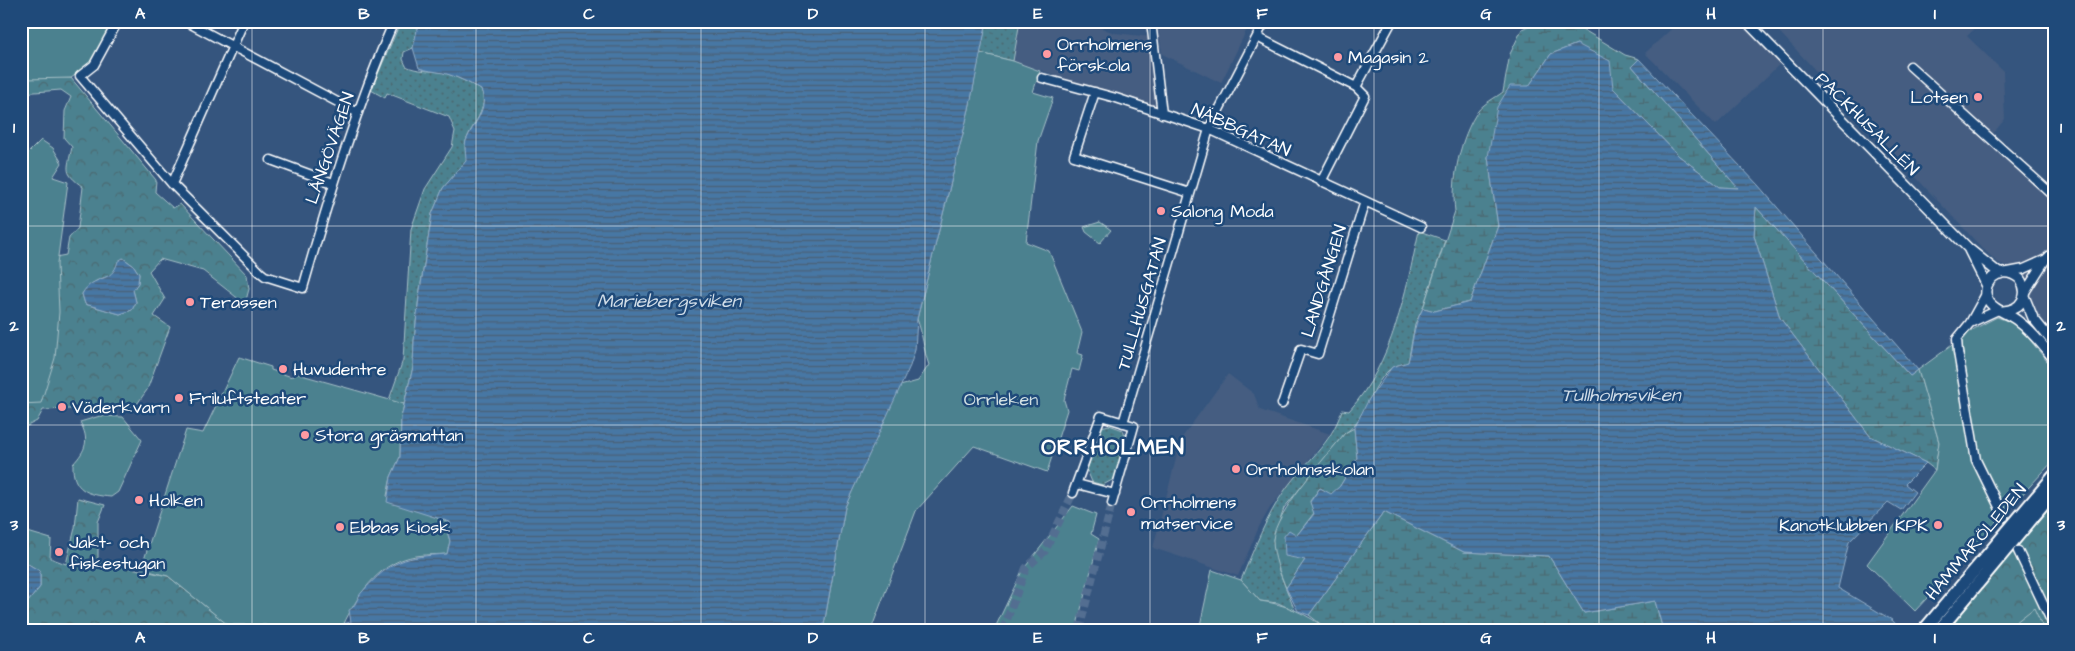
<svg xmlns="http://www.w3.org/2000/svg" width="2075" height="651" viewBox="0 0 2075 651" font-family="'Architects Daughter',sans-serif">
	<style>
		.built { fill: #445d81 }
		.grass { fill: url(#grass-dots); stroke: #a6c0c7 }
		.forest { fill: url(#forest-crowns); stroke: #a6c0c7; fill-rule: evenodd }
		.wetland { fill: url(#wetland-marsh); stroke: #a6c0c7 }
		.green { fill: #4c818f; stroke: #a6c0c7 }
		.water { fill: url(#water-rules); stroke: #91adc8 }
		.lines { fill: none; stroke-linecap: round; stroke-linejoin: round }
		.minor-tunnel { stroke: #536e91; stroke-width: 8; stroke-dasharray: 8 4; stroke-linecap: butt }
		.minor-casing { stroke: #fff; stroke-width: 11 }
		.tertiary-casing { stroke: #fff; stroke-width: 12 }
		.primary-casing { stroke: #fff; stroke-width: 15 }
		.minor { stroke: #1f4a7a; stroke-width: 8 }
		.tertiary { stroke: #1f4a7a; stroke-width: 9 }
		.primary { stroke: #1f4a7a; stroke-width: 11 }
		.grid { fill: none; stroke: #fff; stroke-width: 1; stroke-opacity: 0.55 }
		.poi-dot { fill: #ff9aa2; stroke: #1f4a7a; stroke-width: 2 }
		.labels { text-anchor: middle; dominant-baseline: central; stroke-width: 5; stroke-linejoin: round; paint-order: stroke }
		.poi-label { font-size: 18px; fill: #fff; stroke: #1f4a7a; text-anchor: start }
		.street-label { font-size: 18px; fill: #fff; stroke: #1f4a7a }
		.park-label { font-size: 18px; fill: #d2e0e3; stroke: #1f4a7a }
		.water-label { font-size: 19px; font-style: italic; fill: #d1dde8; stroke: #1f4a7a }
		.district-label { font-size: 22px; font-weight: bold; letter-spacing: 1px; fill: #fff; stroke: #1f4a7a }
		.neatline { fill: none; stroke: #fff; stroke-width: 2 }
		.grid-label { font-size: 16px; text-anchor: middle; font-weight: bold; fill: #fff }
	</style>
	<defs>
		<pattern id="grass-dots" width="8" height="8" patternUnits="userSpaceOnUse" patternTransform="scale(1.25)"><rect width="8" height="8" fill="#4c818f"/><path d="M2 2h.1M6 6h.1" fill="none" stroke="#4c6971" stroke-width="1.8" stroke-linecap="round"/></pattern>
		<pattern id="forest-crowns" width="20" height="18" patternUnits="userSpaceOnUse" patternTransform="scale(1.25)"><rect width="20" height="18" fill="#4c818f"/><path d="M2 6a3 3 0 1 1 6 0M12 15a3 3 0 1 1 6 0" fill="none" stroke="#4c6971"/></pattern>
		<pattern id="wetland-marsh" width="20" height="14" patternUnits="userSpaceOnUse" patternTransform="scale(1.25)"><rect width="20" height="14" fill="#4c818f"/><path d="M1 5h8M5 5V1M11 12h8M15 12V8" fill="none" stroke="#4c6971"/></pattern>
		<pattern id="water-rules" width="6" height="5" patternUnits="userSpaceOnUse" patternTransform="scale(1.25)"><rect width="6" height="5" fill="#4777a4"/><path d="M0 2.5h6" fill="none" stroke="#4a5f74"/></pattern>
	</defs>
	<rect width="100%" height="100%" fill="#35557e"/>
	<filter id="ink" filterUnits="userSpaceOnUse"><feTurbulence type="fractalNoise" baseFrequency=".02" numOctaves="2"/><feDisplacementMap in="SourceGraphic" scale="10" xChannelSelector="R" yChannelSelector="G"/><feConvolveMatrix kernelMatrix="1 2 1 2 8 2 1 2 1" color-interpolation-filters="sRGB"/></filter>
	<g filter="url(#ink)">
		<!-- built -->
		<path class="built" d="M1020 21H1082L1115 33 1151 37 1160 111 1013 61Z
			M1157 21H1251L1221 83 1162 54Z
			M1680 21H1742L1781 63 1716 125 1645 53Z
			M1769 21H1983L1967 36 2003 71 2005 119 1991 136 2054 189V337L2036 315 2022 274 1997 262 1983 249Z
			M1228 374 1254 394 1260 410 1330 434 1270 508 1259 527 1238 576 1153 548 1181 439Z"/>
		<!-- grass -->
		<path class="grass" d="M401 21H419L413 48 404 52 403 59 406 66C417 72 432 70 445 73 457 77 470 83 481 90 490 108 471 125 466 141 464 146 466 155 467 161L443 188 432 214 419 296 414 341 413 367 404 404 400 457 391 477 384 399 389 400 403 360 411 229 425 189 452 147 455 131 449 117 387 93 385 98 371 90Z
			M987 21H1020L1013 61 980 53Z
			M1419 231 1445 240 1423 308 1415 324 1408 363C1403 364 1396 365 1393 367 1372 380 1366 421 1345 433L1284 508 1273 539 1279 571 1295 611 1278 603 1260 601 1241 580C1253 551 1267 515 1285 490 1306 460 1330 447 1342 410L1349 411C1393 362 1405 294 1419 231Z
			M1109 425 1123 430 1126 440 1114 479 1103 485 1092 482 1087 470 1099 431 1101 427Z"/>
		<!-- forest -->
		<path class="forest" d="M47 77 71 78 156 180 155 192 173 208 180 204 247 275 249 289 245 304 203 271 160 259 149 271 165 299 154 316 170 327 147 390 137 404 125 407 43 410 37 421 21 429V334L45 259 66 255 69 238 78 228 83 187C63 172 67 171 72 147L64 138 65 111 71 97 61 90 22 93 21 97V82L27 79ZM123 258 134 266 139 274 138 283 133 290 136 302 132 310 120 314 85 304 82 294C88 284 99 278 111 276Z
			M78 498 105 505 98 522V561L168 576 228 625H266V630H21V603H27L40 587V571L21 560V530L51 539 50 558 66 564 75 528Z
			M2054 502V630H1948Z"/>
		<!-- wetland -->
		<path class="wetland" d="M1538 21H1569L1625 55 1639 59 1632 66 1738 188 1720 187 1679 156 1613 88 1577 44 1551 54 1529 86 1488 157 1498 226 1470 302 1435 311 1423 308 1455 211C1451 181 1460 137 1478 111 1483 104 1495 98 1503 92L1510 54 1522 29Z
			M1756 207 1910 376 1918 370 1939 442 1935 470 1926 463 1870 436 1780 318 1754 236Z
			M1354 428 1357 458 1340 486 1331 495 1320 488 1310 501 1314 513 1297 535 1305 560 1286 588C1280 573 1273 556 1273 540 1274 513 1327 456 1345 433Z
			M1384 512 1464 552 1549 556 1584 613 1655 601 1663 630H1328L1309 615Z"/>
		<!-- green -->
		<path class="green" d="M21 21H115L94 62 71 78 27 79 21 74Z
			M980 53 1013 61 1040 71 1033 92 1053 98 1038 141 1026 242 1049 251 1082 332 1077 353 1083 355 1079 371 1072 369 1064 400 1067 410 1047 472 974 446 916 511 871 630H823L845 507 900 386 918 381 929 365C923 349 923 334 917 319L969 109Z
			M41 140 53 148 62 163 53 177 68 182 57 264 59 312 55 358 41 403 21 404V156L26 155Z
			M1100 222 1111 230 1100 243 1086 232 1084 227Z
			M1997 317 2013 323 2027 336 2054 370V460L1915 611 1867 564 1935 470 1939 442 1918 370 1974 329Z
			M239 357 271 367V370L292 377 294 373 298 374 404 404 401 418 400 457 391 477 387 496 451 524 450 530 447 531 450 541 447 554C433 555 418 554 404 559 373 569 353 603 341 630H270L266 625H228L168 576 141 569 186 430 203 433Z
			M100 416 123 417 142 440 118 492 111 497C88 495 72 490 73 464 86 450 90 440 80 422Z
			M1073 506 1096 515 1091 534 1099 539 1078 621 1081 630H994L1022 571Z
			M1212 570 1241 580 1260 601C1286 604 1307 614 1328 630H1199Z
			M2034 608 2044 630H2006Z"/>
		<!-- water -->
		<path class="water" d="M419 21H987L969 109 917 319 915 350 910 366 845 507 823 630H347L342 624 351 622 349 610C356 607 357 597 362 592 392 559 405 557 447 554L450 541 447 531 450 530V522L387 502 391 477 400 457 401 418 413 367 414 341 419 297 432 214 443 188 466 161C466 155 464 146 466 141 472 125 490 108 481 90 470 83 456 76 443 73 434 71 427 71 419 68L413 48Z
			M1577 44 1610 61 1613 88 1679 156 1720 187 1738 188 1632 66 1639 59 1758 185 1918 370 1910 376 1756 207 1754 236 1780 318 1870 436 1926 463 1905 484 1915 492 1901 510 1888 502 1849 542 1838 588 1892 620 1901 630H1663L1655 601 1584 613 1549 556 1464 552 1384 512 1309 615 1298 611 1286 588 1305 560 1285 556 1284 536 1289 530 1297 535 1314 514 1310 502 1320 488 1331 494 1340 486 1357 458 1354 428 1369 399 1392 367 1408 362C1414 341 1411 331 1423 308L1435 311 1470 302 1498 226 1488 157 1497 107 1510 86H1529L1551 54Z
			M123 258 134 266 139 274 138 283 133 290 136 302 132 310 120 314 85 304 82 294C94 273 112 285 118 261Z
			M21 560 40 571V587L27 603H21Z"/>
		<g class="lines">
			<!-- minor-tunnel -->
			<path class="minor-tunnel" d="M1003 630 1026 568 1045 551 1073 493
				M1079 630 1112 503"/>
			<defs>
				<path id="minor" d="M118 21 94 65 80 76 172 184 260 272 265 276 303 288C329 197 356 108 394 21
					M185 21 358 113
					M1151 21 1162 114
					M2053 21 2054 29
					M1257 37 1356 87 1365 96 1321 182
					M1910 66 2054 196
					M1042 78 1116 98 1209 129 1421 227
					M1356 87 1392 21
					M1095 92 1074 156 1190 193
					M271 160 333 183
					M172 184 244 21
					M2008 272 2024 269 2044 260
					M2025 292 2046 259 2054 251
					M1986 294 1970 323 1957 339 1958 352 1976 460 2004 517
					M1970 323 1998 310
					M1282 404 1301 349 1318 354 1365 201
					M1123 423 1209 129 1265 21
					M1077 484 1115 494
					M1073 493 1101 416 1134 426 1112 503
					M2018 551 2054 627"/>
				<path id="tertiary" d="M1746 21 1968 248 2000 274
					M1969 250 1987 286
					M2024 296 2033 318 2054 344
					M2003 311C2022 310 2030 294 2020 279 2014 274 2009 272 2002 273 1988 276 1981 292 1990 303 1997 312 2011 314 2019 322 2033 332 2043 346 2054 359"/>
				<path id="primary" d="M1924 630 2054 476
					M1939 630 2054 492"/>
			</defs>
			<!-- minor casing -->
			<use href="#minor" class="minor-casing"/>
			<!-- tertiary casing -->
			<use href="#tertiary" class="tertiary-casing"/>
			<!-- primary casing -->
			<use href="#primary" class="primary-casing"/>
			<!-- minor -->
			<use href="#minor" class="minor"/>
			<!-- tertiary -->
			<use href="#tertiary" class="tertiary"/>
			<!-- primary -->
			<use href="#primary" class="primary"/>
		</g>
	</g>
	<!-- grid -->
	<path class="grid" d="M252 21V630M476 21V630M701 21V630M925 21V630M1150 21V630M1374 21V630M1599 21V630M1823 21V630M21 226H2054M21 425H2054"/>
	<!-- markers -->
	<g class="poi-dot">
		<circle cx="1047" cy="54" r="5"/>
		<circle cx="1338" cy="57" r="5"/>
		<circle cx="1978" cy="97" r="5"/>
		<circle cx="1161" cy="211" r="5"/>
		<circle cx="190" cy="302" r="5"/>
		<circle cx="283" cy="369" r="5"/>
		<circle cx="179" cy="398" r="5"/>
		<circle cx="62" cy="407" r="5"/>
		<circle cx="305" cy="435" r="5"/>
		<circle cx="1236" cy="469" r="5"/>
		<circle cx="139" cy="500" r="5"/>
		<circle cx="1131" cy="512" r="5"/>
		<circle cx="1938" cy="525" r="5"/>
		<circle cx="340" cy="527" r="5"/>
		<circle cx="59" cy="552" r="5"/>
	</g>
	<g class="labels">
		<!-- poi labels -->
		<g class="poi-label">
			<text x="1057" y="44">Orrholmens<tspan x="1057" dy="21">förskola</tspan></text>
			<text x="1348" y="57">Magasin 2</text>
			<text x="1968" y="97" text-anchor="end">Lotsen</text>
			<text x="1171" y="211">Salong Moda</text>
			<text x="200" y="302">Terassen</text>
			<text x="293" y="369">Huvudentre</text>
			<text x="189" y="398">Friluftsteater</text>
			<text x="72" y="407">Väderkvarn</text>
			<text x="315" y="435">Stora gräsmattan</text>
			<text x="1246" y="469">Orrholmsskolan</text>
			<text x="149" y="500">Holken</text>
			<text x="1141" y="502">Orrholmens<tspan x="1141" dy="21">matservice</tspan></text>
			<text x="1928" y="525" text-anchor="end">Kanotklubben KPK</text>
			<text x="350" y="527">Ebbas kiosk</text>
			<text x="69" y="542">Jakt- och<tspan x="69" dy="21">fiskestugan</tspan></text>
		</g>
		<!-- street labels -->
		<g class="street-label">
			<text transform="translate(1867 124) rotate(45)">PACKHUSALLÉN</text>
			<text transform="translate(1241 130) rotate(24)">NÄBBGATAN</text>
			<text transform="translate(330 148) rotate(-71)">LÅNGÖVÄGEN</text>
			<text transform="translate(1324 281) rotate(-73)">LANDGÅNGEN</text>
			<text transform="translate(1142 304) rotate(-74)">TULLHUSGATAN</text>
			<text transform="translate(1976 542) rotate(-50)">HAMMARÖLEDEN</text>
		</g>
		<!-- park labels -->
		<g class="park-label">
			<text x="1001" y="399">Orrleken</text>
		</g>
		<!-- water labels -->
		<g class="water-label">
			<text x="669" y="301">Mariebergsviken</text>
			<text x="1621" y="395">Tullholmsviken</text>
		</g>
		<!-- district labels -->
		<g class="district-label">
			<text x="1113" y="447">ORRHOLMEN</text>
		</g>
	</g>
	<!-- margin -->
	<rect width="2075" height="651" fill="none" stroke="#1f4a7a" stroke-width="55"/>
	<rect x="28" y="28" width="2020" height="596" class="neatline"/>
	<g class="grid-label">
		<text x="140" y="19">A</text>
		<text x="364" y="19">B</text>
		<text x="589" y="19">C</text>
		<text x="813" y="19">D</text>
		<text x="1038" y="19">E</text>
		<text x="1262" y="19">F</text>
		<text x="1486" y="19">G</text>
		<text x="1711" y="19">H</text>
		<text x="1935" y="19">I</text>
		<text x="14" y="133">1</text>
		<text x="2061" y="133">1</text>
		<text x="14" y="331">2</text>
		<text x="2061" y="331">2</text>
		<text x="14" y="530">3</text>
		<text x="2061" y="530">3</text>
		<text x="140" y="643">A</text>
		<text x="364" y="643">B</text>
		<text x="589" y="643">C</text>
		<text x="813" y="643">D</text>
		<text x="1038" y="643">E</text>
		<text x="1262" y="643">F</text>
		<text x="1486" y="643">G</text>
		<text x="1711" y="643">H</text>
		<text x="1935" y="643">I</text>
	</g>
</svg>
